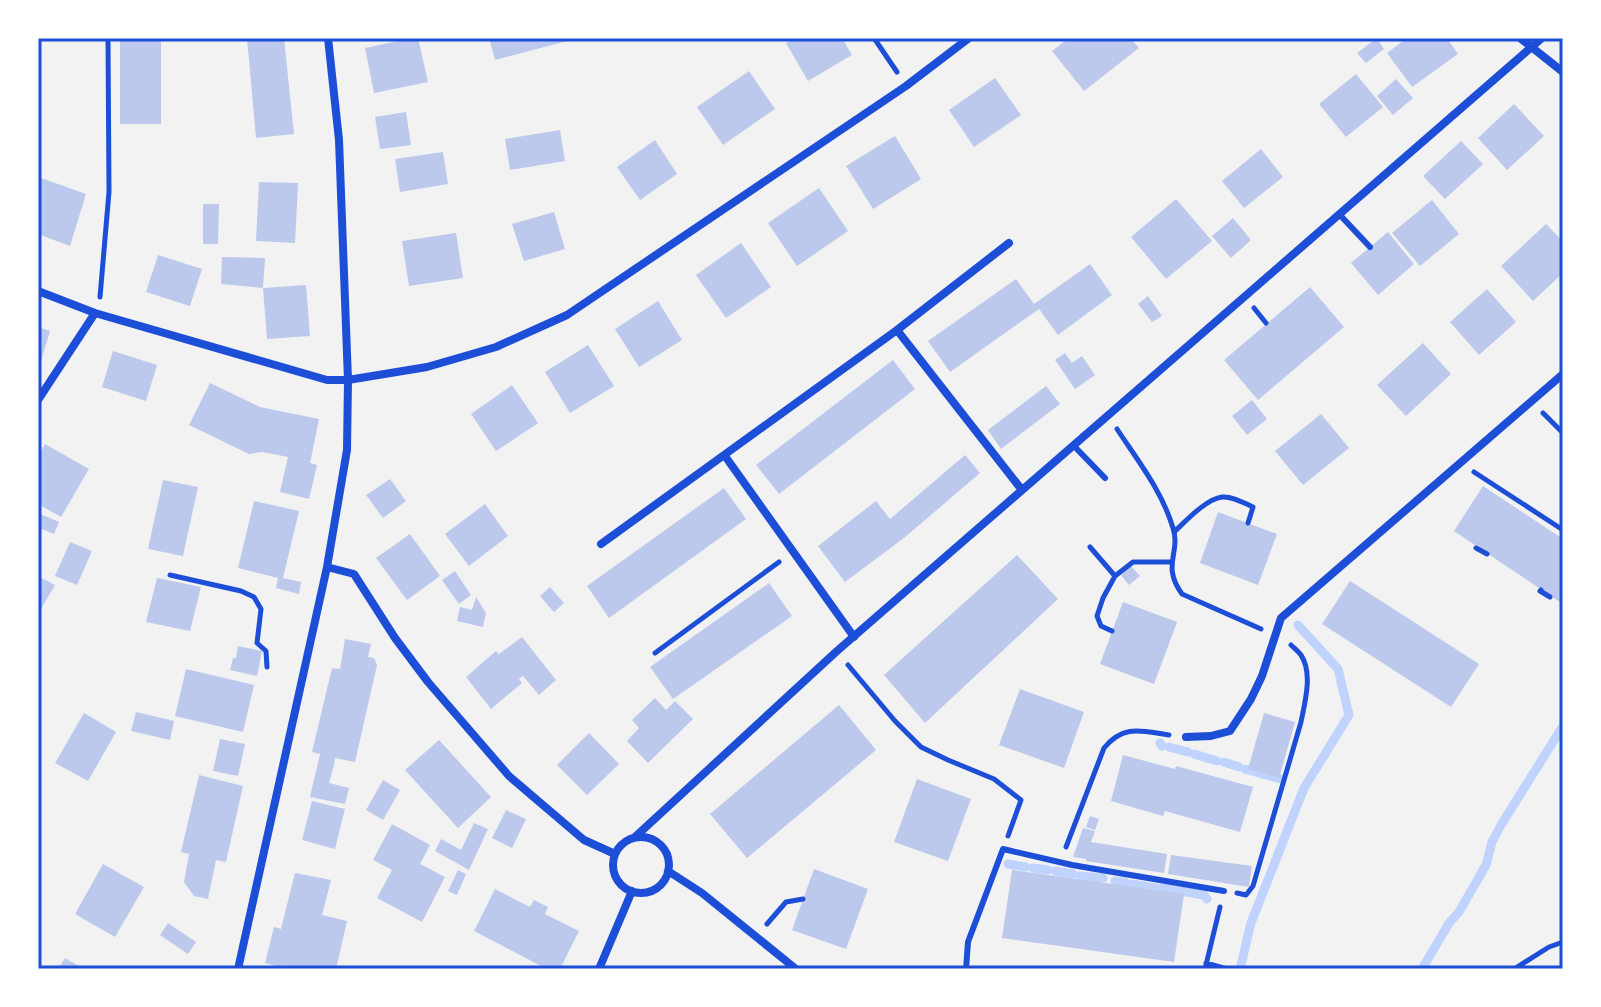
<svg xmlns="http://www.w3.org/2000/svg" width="1601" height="1007" viewBox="0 0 1601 1007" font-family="Roboto,sans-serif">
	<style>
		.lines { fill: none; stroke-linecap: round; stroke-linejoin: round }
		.stream { stroke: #bfd3fe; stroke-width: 9 }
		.building { fill: #bdc9ec }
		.path { stroke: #1d4ed8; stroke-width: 5 }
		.service { stroke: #1d4ed8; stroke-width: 6 }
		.minor { stroke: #1d4ed8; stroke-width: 8 }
		.neatline { fill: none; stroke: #1d4ed8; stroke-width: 3 }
	</style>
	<rect width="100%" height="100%" fill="#f2f2f2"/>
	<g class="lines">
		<!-- stream -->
		<path class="stream" d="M1160 743 1162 746
			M1169 747 1188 752
			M1194 754 1217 761
			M1224 762 1239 767
			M1245 769 1281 779
			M1008 864 1026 867
			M1033 868 1048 870
			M1055 871 1073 874
			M1080 876 1103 878
			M1115 881 1125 882
			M1132 884 1156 888
			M1162 888 1204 895 1207 899
			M1240 969 1251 923 1304 788 1349 715 1338 669 1298 625
			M1422 969 1449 923 1459 912 1486 865 1492 842 1501 825 1563 726"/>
	</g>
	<!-- building -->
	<path class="building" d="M120 38H161V124H120Z
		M247 38H284L294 134 256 138Z
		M412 38H418L428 82 374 93 365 48Z
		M489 38H575V39L495 60Z
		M795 38H842L852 55 808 81 786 43Z
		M1069 38H1130L1139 48 1084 91 1052 51Z
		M1377 38 1384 49 1366 63 1357 53Z
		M1407 38H1447L1458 54 1412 87 1387 53Z
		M749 71 775 109 723 145 697 107Z
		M1356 74 1383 107 1346 137 1319 104Z
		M995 78 1021 115 974 147 949 110Z
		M1396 79 1413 98 1393 115 1377 96Z
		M1514 104 1544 136 1507 170 1478 138Z
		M406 112 411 145 380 149 375 117Z
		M560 130 565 161 510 170 505 139Z
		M895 136 921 179 873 209 846 166Z
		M655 140 677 174 640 200 617 167Z
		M1461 141 1483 164 1445 199 1423 176Z
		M1261 149 1283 177 1244 208 1222 181Z
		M443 152 448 184 400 192 395 159Z
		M41 178 86 194 70 246 38 234V187Z
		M259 182 298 183 295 243 256 241Z
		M819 188 848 231 797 266 768 223Z
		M1176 199 1212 241 1166 279 1131 237Z
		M1432 200 1459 234 1420 266 1392 233Z
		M203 204H219L218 244H203Z
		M554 212 565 249 524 261 512 224Z
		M1233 218 1251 240 1231 258 1212 236Z
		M1546 224 1563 242V273L1533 301 1501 266Z
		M1388 232 1414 264 1378 295 1351 263Z
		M456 233 463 278 409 286 402 241Z
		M741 243 771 287 726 318 696 275Z
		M158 255 202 269 190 306 146 292Z
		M222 257 265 258 263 288 306 285 310 336 267 339 263 288 221 284Z
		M1090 264 1112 295 1058 335 1039 309 950 372 928 341 1016 279 1034 304Z
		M1310 287 1344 327 1258 400 1224 360Z
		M1487 289 1516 322 1479 355 1450 322Z
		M1148 296 1162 316 1152 322 1138 304Z
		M658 301 682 340 639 367 615 329Z
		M38 327 50 331 39 368H38Z
		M1423 343 1451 374 1406 416 1377 385Z
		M588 345 614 386 570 413 545 372Z
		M113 351 157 365 146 401 102 387Z
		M1065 353 1072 363 1082 356 1095 375 1075 389 1055 360Z
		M893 360 915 389 779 494 756 465Z
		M210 383 260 407 319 419 310 463 317 465 309 499 280 492 288 457 262 452 249 454 189 425Z
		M512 385 538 423 496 451 471 414Z
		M1046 386 1060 404 1001 449 988 430Z
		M1252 400 1267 419 1247 435 1232 416Z
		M1321 414 1349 448 1303 485 1275 451Z
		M45 444 89 469 61 517 38 504V456Z
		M965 455 980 473 904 538 845 582 818 546 876 501 890 519Z
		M390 479 406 501 383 518 366 495Z
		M163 480 198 487 183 556 148 549Z
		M1483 486 1563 539V604L1454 531Z
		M724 488 746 519 609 618 587 586Z
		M254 501 299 511 283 578 301 582 299 594 276 588 278 578 238 568Z
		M485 504 508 536 469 566 445 534Z
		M1218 512 1277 534 1258 585 1200 563Z
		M38 513 59 522 54 534 42 529 38 539Z
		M410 534 440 576 407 600 376 558Z
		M70 542 92 551 77 585 55 576Z
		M1017 555 1058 599 925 723 884 675Z
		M1131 566 1140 576 1129 585 1121 575Z
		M455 571 471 595 459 604 442 580Z
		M38 576 55 585 38 614Z
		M157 578 201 587 190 631 146 622Z
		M1350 581 1479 664 1451 707 1322 624Z
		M769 583 792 616 673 699 650 667Z
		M550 587 564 603 554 612 540 596Z
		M476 597 486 613 483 627 457 621 460 607 472 610Z
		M1123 602 1177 622 1154 684 1100 664Z
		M522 637 556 680 539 695 523 676 519 679 522 683 491 709 466 677 496 651 499 654Z
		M345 639 371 644 368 657 374 658 377 665 355 762 335 758 334 765 329 783 349 788 345 804 310 797 320 754 312 752 332 668 340 669Z
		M238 646 262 651 257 676 230 670 233 658H236Z
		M186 669 254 685 243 732 175 716Z
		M1020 689 1084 712 1064 768 999 745Z
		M655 698 666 710 675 701 693 719 648 763 627 741 639 728 632 720Z
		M839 705 876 750 747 858 710 814Z
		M136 712 174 721 170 740 131 731Z
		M84 713 116 732 88 781 55 763Z
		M1264 713 1295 722 1279 778 1248 769Z
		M589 733 619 764 587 795 557 765Z
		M220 739 245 744 238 776 213 771Z
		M439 740 491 797 458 828 405 770Z
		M1123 755 1175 769 1176 766 1253 787 1240 832 1165 811 1163 816 1111 801Z
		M199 775 243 786 226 862 216 860 208 899 194 896 184 882 189 854 181 852Z
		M917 779 971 799 948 861 894 842Z
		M383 780 400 790 383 820 366 810Z
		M312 801 345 809 335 849 302 840Z
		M506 810 526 819 512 848 492 838Z
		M1090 816 1099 819 1095 830 1086 827Z
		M474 823 488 829 469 870 435 851 441 839 461 850Z
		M392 824 430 845 420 864 445 877 422 922 377 898 392 870 373 860Z
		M1083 828 1095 831 1091 842 1167 854 1164 873 1086 861V859L1073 857Z
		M1171 855 1252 866 1249 887 1168 874Z
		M103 864 144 887 115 937 75 914Z
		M814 869 868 889 846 949 792 930Z
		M458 870 466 874 457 895 448 891Z
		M1012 870 1184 894 1174 962 1002 938Z
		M295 873 331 880 322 915 347 921 336 969H304L284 965V968L265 963 274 927 281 929Z
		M495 889 530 907 534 900 548 907 545 914 579 931 560 969H547L474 931Z
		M168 923 196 942 188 954 160 935Z
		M65 958 84 969H58Z"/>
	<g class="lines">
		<!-- path -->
		<path class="path" d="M874 38 897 72
			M100 297 109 192 108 38
			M1254 308 1266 323
			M1543 413 1563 433
			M1117 429C1138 461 1162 491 1173 528 1181 553 1161 565 1182 594L1261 629
			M1474 472 1563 530
			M1174 532C1186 521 1206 499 1222 497 1232 496 1244 503 1253 507L1248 523
			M1090 547 1115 576
			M1476 548 1487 554
			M170 575 241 591 254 597 261 609 257 643 266 651 267 667
			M1541 590 1540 591 1550 597
			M1112 631 1101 626 1097 616 1103 598 1115 576 1133 562H1171
			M655 653 779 562
			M848 665 895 721 921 747 948 760 994 779 1021 800 1008 836
			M1066 847 1104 748C1124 724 1141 731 1169 735
			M1237 893 1246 895 1253 886 1301 722C1305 702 1313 673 1301 655 1298 651 1294 648 1291 645
			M767 924 786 902 803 899
			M1206 963 1227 969
			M1205 969 1220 907
			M1514 969 1549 947 1563 942"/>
		<!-- service -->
		<path class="service" d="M1339 214 1370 247
			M1073 445 1105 478
			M966 969 968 942 1003 849 1072 865 1224 891"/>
		<!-- minor -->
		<path class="minor" d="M1520 38 1563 72
			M38 291 95 313 327 380H348L427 367 496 347 567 315 906 86 969 38
			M897 330 1009 243
			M38 400 95 313
			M725 456 854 637
			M601 544 897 330 1022 490
			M327 567 354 574 395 638 428 682 509 776 584 840 615 854
			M1186 737 1211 736 1230 731 1251 699 1262 676 1281 618 1563 374
			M635 837 837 651 1542 38
			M613 865a28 28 0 1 1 56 0a28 28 0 1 1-56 0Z
			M668 871 702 893 796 969
			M238 969 327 567 347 450 348 380 339 140 328 38
			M599 969 632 891"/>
	</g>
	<!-- border -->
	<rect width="1601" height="1007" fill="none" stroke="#ffffff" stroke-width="80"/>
	<rect x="40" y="40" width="1521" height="927" class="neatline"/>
</svg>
